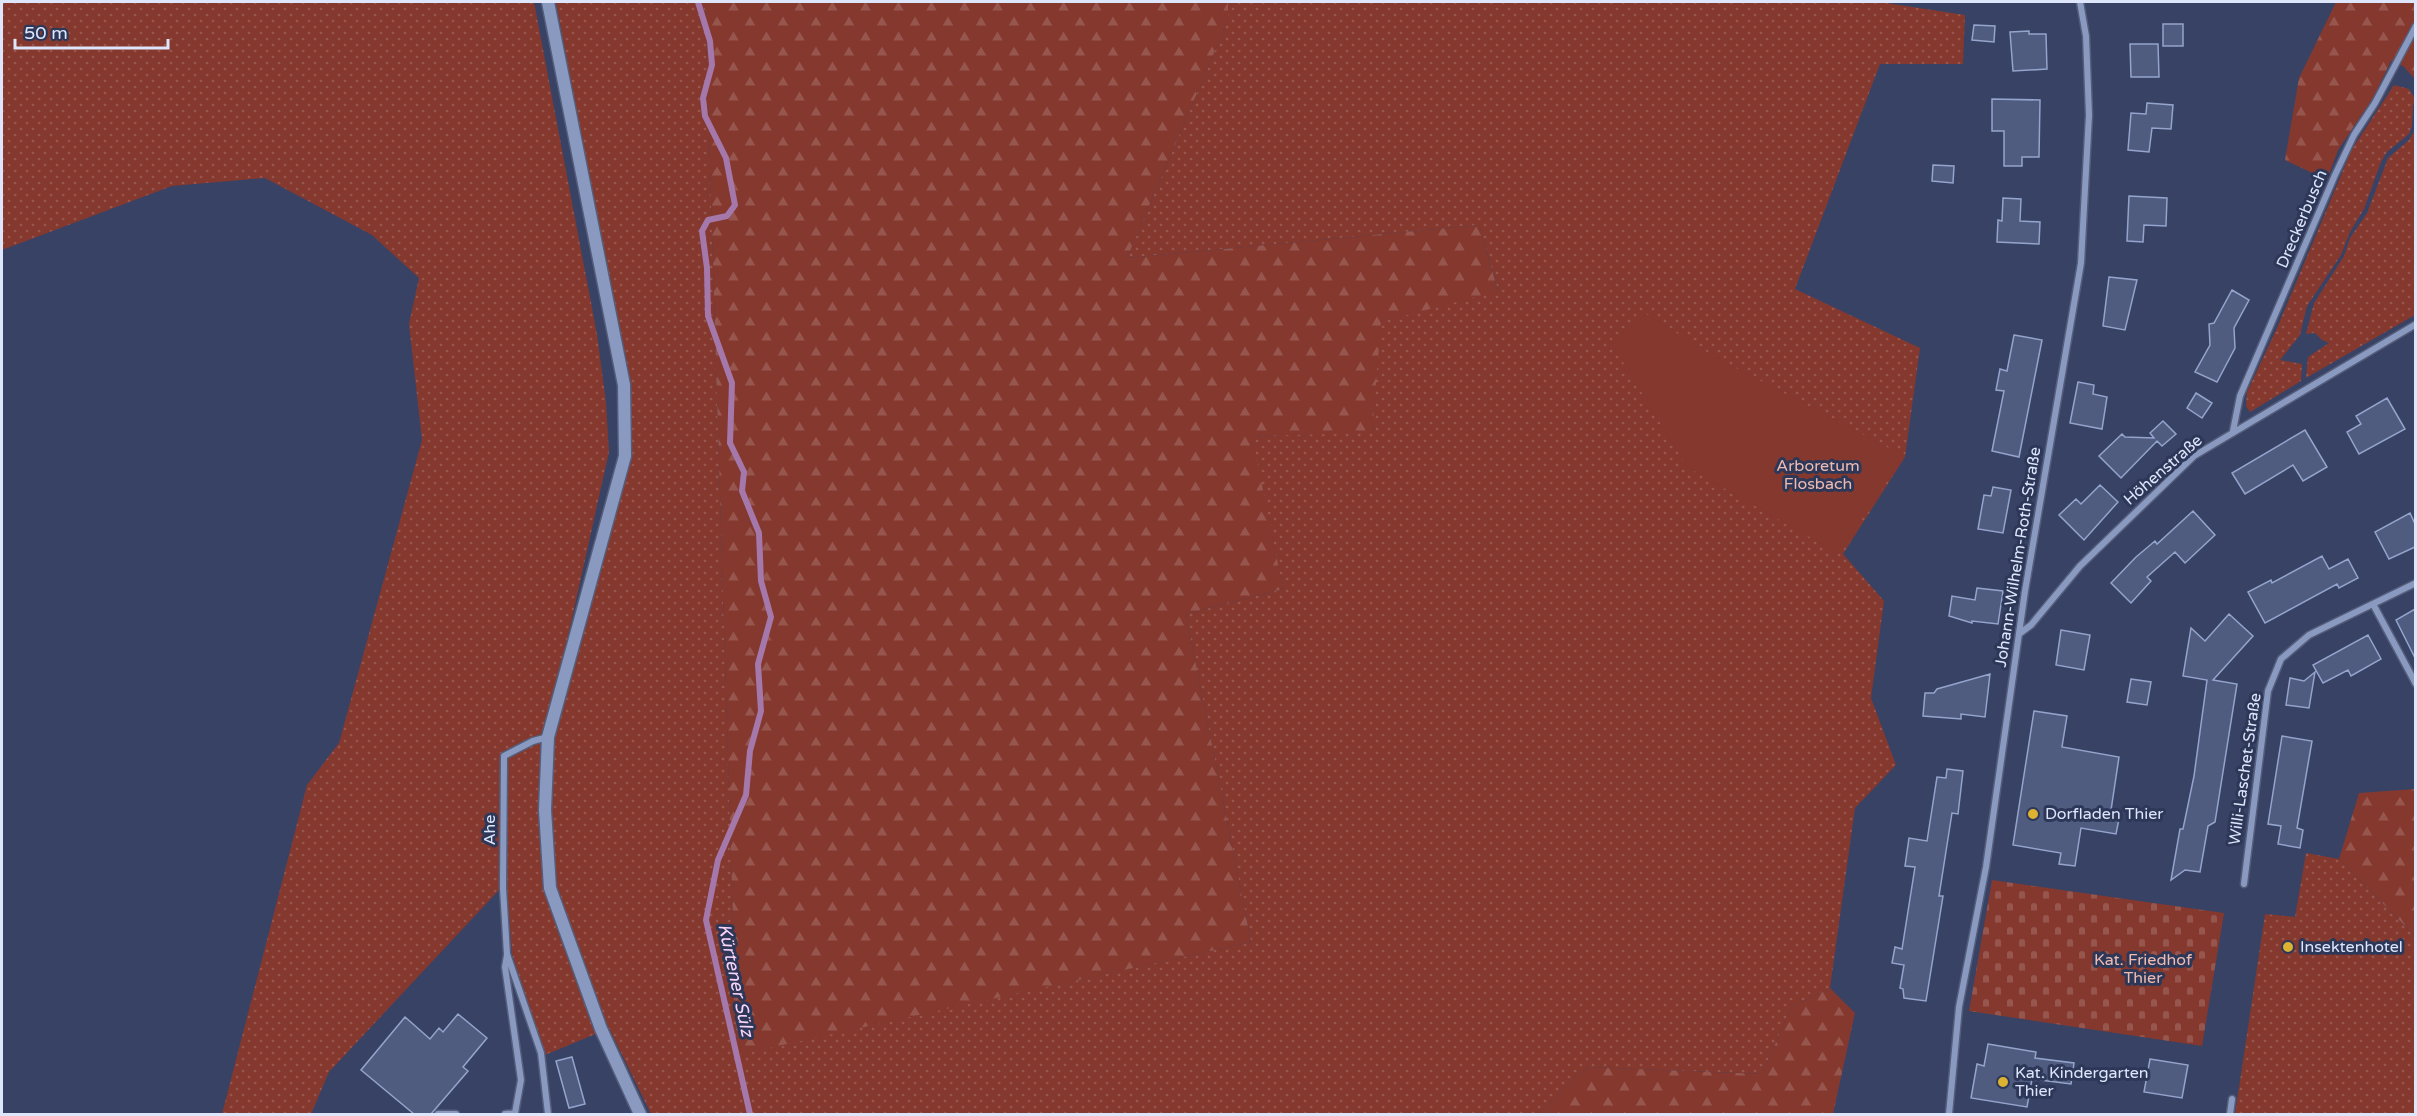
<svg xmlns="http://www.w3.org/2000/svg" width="2417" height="1116" viewBox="0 0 2417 1116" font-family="'Varela Round',sans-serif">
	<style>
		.grass { fill: url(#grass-dots) }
		.forest { fill: url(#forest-firs) }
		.cemetery { fill: url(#cemetery-stones) }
		.garden { fill: #85382e }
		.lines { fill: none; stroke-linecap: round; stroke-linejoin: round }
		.stream { stroke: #a478ab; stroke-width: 6 }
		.building { fill: #4f5c80; stroke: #95a4cc; stroke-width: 1.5 }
		.minor-casing { stroke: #545d7a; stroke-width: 9 }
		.secondary-casing { stroke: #545d7a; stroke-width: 15 }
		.minor { stroke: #8a99c0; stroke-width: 6 }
		.secondary { stroke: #8a99c0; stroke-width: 12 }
		.poi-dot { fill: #dcb233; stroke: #2d3859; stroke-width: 2 }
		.labels { text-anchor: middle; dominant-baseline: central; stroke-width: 6; stroke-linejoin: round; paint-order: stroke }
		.street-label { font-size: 16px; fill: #dee6fc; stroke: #2d3859 }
		.park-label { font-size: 16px; fill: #eebbb2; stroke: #2d3859 }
		.poi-label { font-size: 16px; fill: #dee6fc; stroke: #2d3859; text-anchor: start }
		.water-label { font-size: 18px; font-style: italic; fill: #fbd5f8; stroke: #2d3859 }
	</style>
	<defs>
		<pattern id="grass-dots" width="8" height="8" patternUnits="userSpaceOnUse" patternTransform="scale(1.5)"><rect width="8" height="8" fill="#85382e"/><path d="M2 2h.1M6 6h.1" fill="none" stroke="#96554d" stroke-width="1.8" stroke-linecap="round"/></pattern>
		<pattern id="forest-firs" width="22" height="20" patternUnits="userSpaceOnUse" patternTransform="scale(1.5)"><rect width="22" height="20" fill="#85382e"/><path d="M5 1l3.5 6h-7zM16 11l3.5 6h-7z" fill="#96554d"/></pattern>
		<pattern id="cemetery-stones" width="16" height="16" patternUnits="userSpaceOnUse" patternTransform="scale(1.5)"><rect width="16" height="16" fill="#85382e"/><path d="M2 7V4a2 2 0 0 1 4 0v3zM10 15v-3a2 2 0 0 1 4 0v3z" fill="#96554d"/></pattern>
	</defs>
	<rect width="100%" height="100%" fill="#374265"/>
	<!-- grass -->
	<path class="grass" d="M2 2H534L597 334 606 402 609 452 546 735 531 738 500 756 499 890 329 1072 311 1114H222L307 785 339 743 422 440 409 324 419 278 372 235 265 178 172 186 2 250Z
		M556 2H705L737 1054 1251 942 1186 614 1283 589 1251 436 1372 432 1380 322 1498 290 1479 225 1127 258 1228 20V2H1880L1965 15 1963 64H1880L1795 289 1920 348 1905 457 1843 554 1884 601 1871 698 1896 765 1855 808 1830 988 1791 1007 1762 1074 1588 1067 1538 1114H651L607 1024 554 887 550 809 551 739 630 455 592 194Z
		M2394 85 2409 89 2415 99 2413 106 2412 126 2409 134 2387 152 2381 162 2364 209 2350 232 2341 255 2307 306 2300 335 2280 360 2302 364 2301 381 2250 412 2246 406 2247 392 2277 328 2352 149Z
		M2415 130V315L2306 378 2308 357 2329 343 2322 340 2315 333 2306 334 2314 303 2344 256 2350 238 2367 213 2388 158 2409 140Z
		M544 741 546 888 598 1033 545 1055 512 954 507 889V758L532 745Z
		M2306 853 2339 859 2415 936V1114H2235L2265 914 2295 917Z"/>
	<!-- forest -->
	<path class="forest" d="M705 2H1228V20L1127 258 1479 225 1498 291 1381 322 1372 433 1252 436 1283 589 1186 614 1251 942 737 1055Z
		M2336 2H2415V79L2403 66 2391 61 2373 98 2338 150 2327 180 2285 160 2299 78Z
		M2415 789H2416L2415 936 2339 859 2359 793Z
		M1830 988 1855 1013 1833 1114H1538L1588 1067 1762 1074 1791 1007Z"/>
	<!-- cemetery -->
	<path class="cemetery" d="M1992 880 2224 913 2202 1046 1969 1011Z"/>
	<!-- garden -->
	<path class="garden" d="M1646 314 1715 357 1904 456 1839 554 1687 467 1612 344Z"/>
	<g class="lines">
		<!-- stream -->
		<path class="stream" d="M698 2 710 41 712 65 703 98 705 116 726 158 735 205 727 216 708 220 702 231 707 268 708 316 732 383 730 443 744 472 742 491 759 533 761 581 771 617 758 664 761 711 750 751 746 795 718 860 706 920 750 1114"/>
	</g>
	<!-- building -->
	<path class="building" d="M2163 24H2183V46H2163Z
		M1974 25 1995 26 1994 42 1972 40Z
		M2029 31V34H2046L2047 69 2013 71 2010 32Z
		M2130 44H2158L2159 77H2131Z
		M1992 99 2040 100 2039 157H2022V166H2004V131H1992Z
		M2147 103 2173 105 2171 129 2152 128 2149 152 2128 150 2131 113 2146 114Z
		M1933 165 1954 166 1953 183 1932 181Z
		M2129 196 2167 198 2166 226 2144 225 2143 242 2127 241Z
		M2003 198 2021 199 2020 221 2040 222 2039 244 1997 242 1998 220 2002 221Z
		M2109 277 2137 280 2125 330 2103 326Z
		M2232 290 2249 300 2234 328 2235 348 2217 382 2195 372 2210 345 2209 324 2214 323Z
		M2014 335 2042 340 2019 457 1992 451 2004 391 1996 390 2000 369 2007 371Z
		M2078 382 2094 385 2093 394 2107 397 2102 429 2070 423Z
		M2196 393 2212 403 2202 418 2187 408Z
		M2387 398 2405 429 2359 454 2347 432 2361 424 2356 416Z
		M2163 421 2176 434 2162 446 2157 441 2121 478 2099 456 2122 434 2125 437 2154 438 2150 433Z
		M2305 430 2327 467 2303 481 2293 465 2245 494 2232 473Z
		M2100 485 2118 502 2084 540 2059 515 2076 499 2081 504Z
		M1993 487 2011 490 2003 533 1978 529 1984 495 1991 496Z
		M2193 511 2215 535 2185 563 2175 552 2147 577 2151 581 2131 603 2111 583 2136 557 2155 541 2157 544Z
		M2410 513 2415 524V547L2389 559 2375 532Z
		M2322 556 2329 569 2348 559 2358 578 2339 588 2337 584 2265 623 2248 592 2271 580 2272 583Z
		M1977 588 2003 591 1998 624 1972 621V623L1949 616 1952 596 1975 600Z
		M2415 609V658L2396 620Z
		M2229 614 2253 636 2213 680 2237 684 2215 822 2208 826 2200 872 2185 870 2171 880 2180 829H2183L2194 776 2207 680 2183 676 2191 628 2205 641Z
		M2061 630 2090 635 2084 670 2056 665Z
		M2368 635 2381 659 2351 676 2348 670 2323 683 2313 665Z
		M2315 672 2309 708 2286 705 2290 678 2304 681Z
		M1990 674 1985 717 1961 714V719L1923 716 1925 693H1934L1937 689Z
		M2131 679 2151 682 2147 705 2127 702Z
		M2034 711 2067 716 2062 747 2119 757 2110 817 2119 819 2116 834 2081 828 2075 866 2059 864 2061 853 2013 845Z
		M2282 736 2312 741 2297 828 2303 830 2300 848 2278 844 2281 826 2268 824Z
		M1947 769 1963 771 1958 814 1952 813 1939 896H1943L1926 1001 1904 998 1903 989 1900 988 1904 965 1892 963 1895 947 1902 949 1915 867 1905 866 1909 838 1927 841 1937 777 1946 778Z
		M458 1014 487 1038 463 1067 468 1071 431 1114H414L361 1070 405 1017 430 1039 439 1028 443 1032Z
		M1988 1044 2036 1052 2035 1058 2074 1063 2071 1084 2032 1079 2027 1107 1971 1098 1977 1064 1984 1066Z
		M572 1057 585 1104 569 1108 556 1061Z
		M2150 1059 2188 1065 2182 1098 2144 1092Z"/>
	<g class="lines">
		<defs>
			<path id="minor" d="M2233 431 2240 396 2335 175 2354 135 2375 103 2416 26
				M2373 604 2416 684
				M2019 634 2031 625 2080 566 2194 456 2416 324
				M2244 884 2268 691 2281 659 2309 635 2416 583
				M438 1114H456
				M505 1114 515 1113 521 1080 505 967 507 955
				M548 1114 541 1053 507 954 503 888 504 756 533 741 548 737
				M1949 1114 1959 1007 1986 867 2025 591 2081 263 2089 115 2086 36 2080 2
				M2230 1114 2232 1099"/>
			<path id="secondary" d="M548 2 624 385 625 456 548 737 545 810 550 888 601 1029 640 1114"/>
		</defs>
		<!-- minor casing -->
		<use href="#minor" class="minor-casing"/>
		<!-- secondary casing -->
		<use href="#secondary" class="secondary-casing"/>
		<!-- minor -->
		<use href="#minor" class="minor"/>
		<!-- secondary -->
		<use href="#secondary" class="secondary"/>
	</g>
	<!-- markers -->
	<g class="poi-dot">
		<circle cx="2033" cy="814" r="6"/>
		<circle cx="2288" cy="947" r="6"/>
		<circle cx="2003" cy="1082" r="6"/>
	</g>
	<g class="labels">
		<!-- street labels -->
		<g class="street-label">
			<text transform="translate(2302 219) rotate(-67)">Dreckerbusch</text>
			<text transform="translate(2163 470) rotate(-41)">Höhenstraße</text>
			<text transform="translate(2018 557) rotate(-81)">Johann-Wilhelm-Roth-Straße</text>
			<text transform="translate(2245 769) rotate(-82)">Willi-Laschet-Straße</text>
			<text transform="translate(490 830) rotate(-90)">Ahe</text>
		</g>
		<!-- park labels -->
		<g class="park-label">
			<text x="1818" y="466">Arboretum<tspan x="1818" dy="18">Flosbach</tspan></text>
			<text x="2143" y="960">Kat. Friedhof<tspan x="2143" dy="18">Thier</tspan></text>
		</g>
		<!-- poi labels -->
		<g class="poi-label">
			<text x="2045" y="814">Dorfladen Thier</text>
			<text x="2300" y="947">Insektenhotel</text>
			<text x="2015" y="1073">Kat. Kindergarten<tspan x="2015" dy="18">Thier</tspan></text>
		</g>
		<!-- water labels -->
		<g class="water-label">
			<text transform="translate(736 980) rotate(78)">Kürtener Sülz</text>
		</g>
	</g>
	<!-- border -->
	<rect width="2417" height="1116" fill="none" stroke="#dee6fc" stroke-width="6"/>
	<!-- scale -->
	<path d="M15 39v9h153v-9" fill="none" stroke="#dee6fc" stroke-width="3"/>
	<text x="24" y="39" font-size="18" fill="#dee6fc" stroke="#2d3859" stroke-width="4.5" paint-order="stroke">50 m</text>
</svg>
